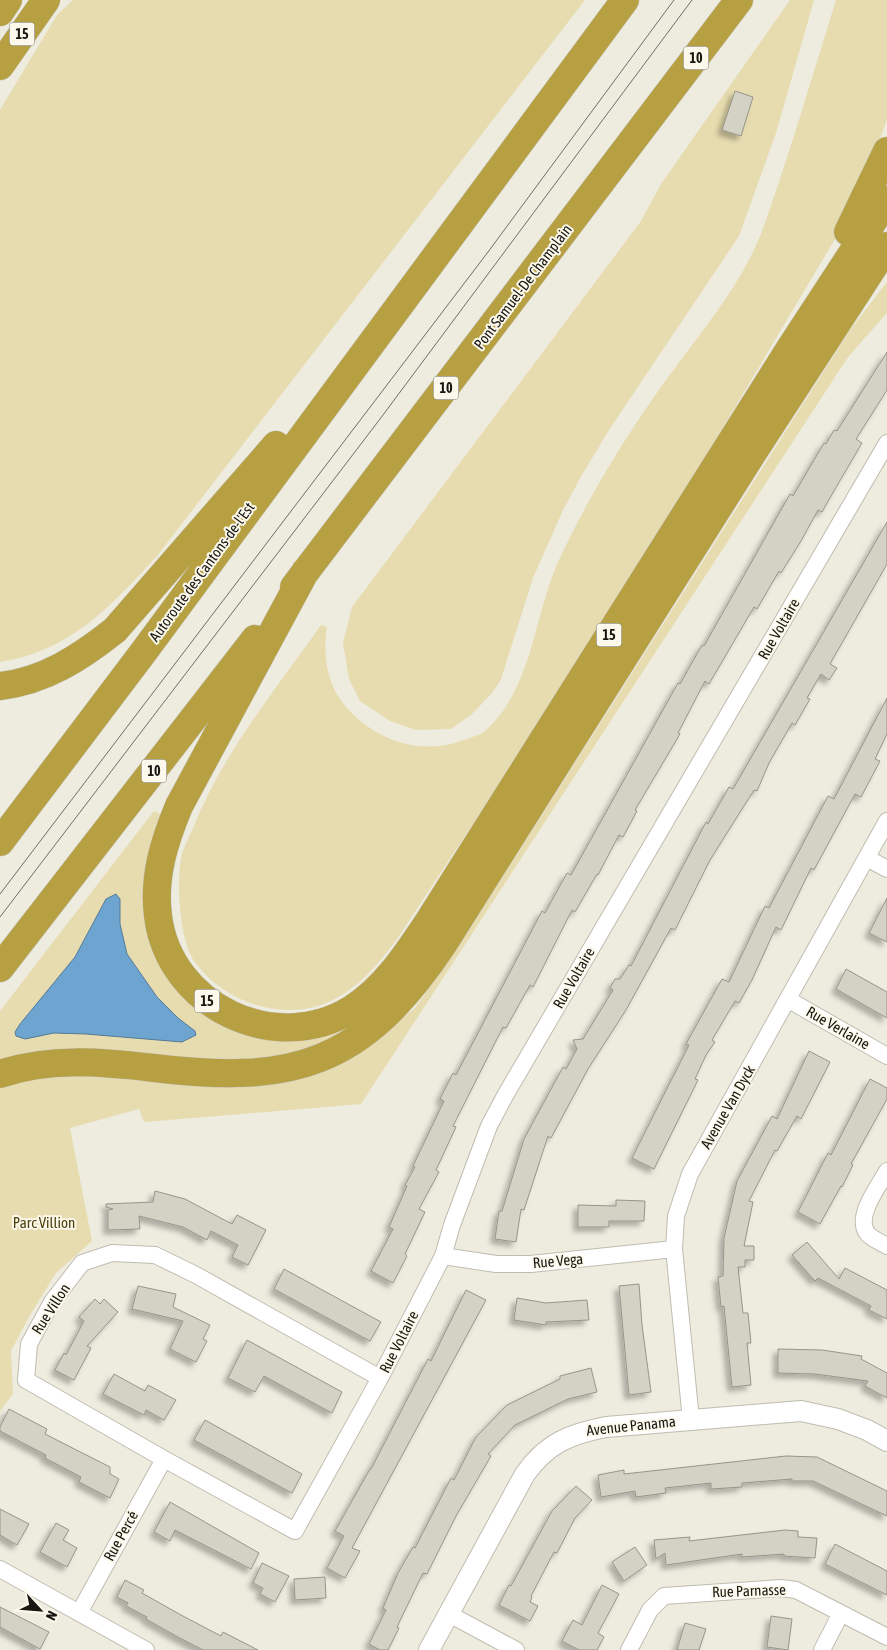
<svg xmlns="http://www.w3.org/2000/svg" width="887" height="1650" font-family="'Asap Condensed',sans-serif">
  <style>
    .green { fill: #e7dcaf }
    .water { fill: #6ea5d0; stroke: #547a97 }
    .building { fill: #d4d1c5; stroke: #979589; filter: url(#shadow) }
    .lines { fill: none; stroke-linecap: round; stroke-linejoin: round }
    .minor-casing { stroke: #bfbcb0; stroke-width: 18 }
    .tertiary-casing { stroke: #bfbcb0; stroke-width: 22 }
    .motorway-casing { stroke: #cccccb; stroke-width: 29 }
    .minor { stroke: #fff; stroke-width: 16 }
    .tertiary { stroke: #fff; stroke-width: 20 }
    .motorway { stroke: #b6a042; stroke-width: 28 }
    .tram { stroke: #706e66; stroke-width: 1 }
    .labels { text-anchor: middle; stroke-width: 4; stroke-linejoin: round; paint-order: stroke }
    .shield { fill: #fcf9ec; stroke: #5c5b53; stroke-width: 1 }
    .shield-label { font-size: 14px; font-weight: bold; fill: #181712 }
    .street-label { font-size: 15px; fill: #181712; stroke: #fcf9ec }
    .park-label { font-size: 15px; fill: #4c400b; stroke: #fcf9ec }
  </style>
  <defs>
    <filter id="shadow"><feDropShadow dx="-4.5" dy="4.5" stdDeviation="2.5" flood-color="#0004"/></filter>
  </defs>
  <rect width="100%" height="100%" fill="#eeebdf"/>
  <path class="green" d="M73,0h512l-428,556c-46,50 -86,95 -157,106v-552l57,-95z
    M790,0h24l-38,133 -37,103 -130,194 -26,43 -20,37 -30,68 -32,101 -8,13 -21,22 -21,15 -35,1 -26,-9 -30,-20 -11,-22 -6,-36 9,-36 289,-386 20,-37z
    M836,0h51v120l-18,46 -31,68 -138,232 -177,282 -128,194c-20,26 -42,52 -74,63 -46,15 -99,-5 -127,-44 -15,-22 -18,-82 -12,-107 3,-10 8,-19 12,-28 29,-73 82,-137 127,-201l6,2c-4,23 -1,52 13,72 27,38 77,58 121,42 7,-3 18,-5 24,-10 47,-41 49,-115 73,-169 27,-58 59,-112 96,-165 38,-55 89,-110 111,-174 26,-74 48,-149 71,-223z
    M887,282v31l-39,44 -487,747 -217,18 -5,-13 -69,19 22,113 -36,32 -26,42 -19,36 2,43 -13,17v-323l18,-7 52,-10 261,-4 83,-58 44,-62 392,-617z
    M154,811l10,5 -12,38 44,152 147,22 5,7 -59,24 -289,5v-53z"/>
  <path class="water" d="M116,894l4,5v25l7,30 30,43 21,21 17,13 1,4 -14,7 -96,-8 -32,-1 -29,6 -9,-3 -1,-4 5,-8 55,-67 31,-58z"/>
  <path class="building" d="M735,91l18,6 -12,39 -19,-6z
    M887,352v38l-31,49 6,4 -31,53 -9,16 -4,-2 -17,31 -20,32 -2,-2 -22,38 -3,-2 -45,77 -4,-3 -27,52 2,1 -45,76 2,1 -14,26 -4,-2 -21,40 -1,-1 -22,38 -3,-2 -39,77 -3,-2 -24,43 -3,-1 -50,99 3,1 -20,43 3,2 -20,37 6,3 -20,42 2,2 -14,27 -22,-12 22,-42 -4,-2 18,-41 -2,-1 10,-18 -2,-1 31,-65 -4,-2 13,-26 3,2 86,-164 3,2 22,-40 4,2 107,-192 2,1 22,-39 2,1 86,-152 3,2 31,-53 2,1 8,-14 3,1z
    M887,522v42l-57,100 7,4 -8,12 -8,-6 -14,24 3,1 -15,26 -3,-2 -23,40 -12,28 -3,-1 -44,70 -35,70 -4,-2 -45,82 -38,59 -37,69 -3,-2 -24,74 -3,-1 -5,33 -21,-3 4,-28h3l22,-72 39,-72 3,2 11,-20 -4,-9 10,-1 30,-49 -3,-2 5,-9h5l9,-14 2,1 75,-144 2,2 21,-37 4,2z
    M887,698v36l-12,25 5,2 -19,36 -6,-3 -41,76 -3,-2 -30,62 -5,-3 -24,53 -13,23 -4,-2 -23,39 3,2 -9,13 -11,24 3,1 -44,89 -22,-11 57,-113 -3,-1 36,-65 7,3 36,-76 4,2 59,-112 6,3z
    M887,898v44l-18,-9z
    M846,969l41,23v26l-51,-29z
    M809,1051l21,11 -29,57 -4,-3 -20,35 -2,-1 -26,51 4,1 -9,44h10v14h-9v7h-7l5,46h5l3,30h-4l4,42 -19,2 -8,-81 -3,1 -3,-30 5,-1 1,-38 13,-57 35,-65 5,3z
    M870,1079l17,9v11l-36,65 2,1 -11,22 -1,-1 -21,38 -22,-12 30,-59 3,2z
    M155,1191l30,8 47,25 5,-9 29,15 -18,35 -16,-8 6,-12 -27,-14 -4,9 -24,-13 -44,-11 1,13 -32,1v-20l5,-1 -7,-2v-3l47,-2z
    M616,1200l29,1 -1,20h-35v6h-31v-22l38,1z
    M807,1242l32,37 6,-11 42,22v29l-18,-9 2,-4 -53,-28 -3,3 -23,-26z
    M284,1269l97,53 -11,19 -96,-52z
    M639,1284l3,41 9,67 -22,3 -10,-109z
    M138,1286l38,8 -3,13 37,18 -7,14 4,2 -11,21 -26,-13 13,-28 -51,-12z
    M466,1290l20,10 -134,248 8,3 -15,27 -18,-10 17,-32 -9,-5 35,-62h1l57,-110 3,2z
    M517,1298l29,5 41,-3 2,20 -43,2v3l-32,-5z
    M95,1299l5,5 4,-5 14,13 -31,34 4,2 -17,32 -19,-10 9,-17 2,2 18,-34 -5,-4z
    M247,1340l95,52 -10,21 -68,-37 -9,16 -27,-14z
    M778,1349l44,1 40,6 -1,3 26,14v25l-22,-12 3,-5 -53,-7 -37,-1z
    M591,1368l6,24 -29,7 -53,26 -27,29 3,2 -35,60 -29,58 -4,-1 -26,54 2,1 -11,22h-8l-11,-6 17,-34 -3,-2 15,-35 15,-26 2,1 36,-70 3,2 22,-43 31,-32 53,-26v-3z
    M114,1374l31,17 3,-6 28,15 -12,20 -18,-10 -2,5 -41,-21z
    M9,1409l38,20 -2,5 65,33v7l9,5 -9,19 -31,-16 2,-5 -36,-19 1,-3 -46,-24v-4z
    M205,1420l97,54 -10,19 -98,-53z
    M786,1456l31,1 70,34v25l-74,-35h-21v-2l-50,4v4l-31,2v-6l-46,5 1,5 -30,4 -1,-6 -34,6 -3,-22 26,-5v4z
    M576,1486l16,14 -17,18 -18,35 -3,-1 -23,44 1,1 -2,5 8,4 -8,15 -31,-16 10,-20 2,1 41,-75z
    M170,1502l89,51 -8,16 -76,-39 -5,11 -16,-9z
    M0,1509l29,15 -12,21 -17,-10z
    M56,1523l13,7 -6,10 14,8 -10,19 -27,-15z
    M785,1530l13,1v6l19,1 -2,20 -31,-2v-2l-42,3v-3l-76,11 -1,-12 -9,6 -2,-19 36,-3 -1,4z
    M835,1544l52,27v24l-62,-31z
    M635,1547l12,18 -23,16 -12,-19z
    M262,1563l27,13 -14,26 -15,-8 3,-6 -10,-5z
    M325,1577l1,21 -31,2 -1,-21z
    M125,1580l19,10 -2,3 39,22 40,21 2,-4 35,18h-55l-27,-14 -30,-17 1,-2 -21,-11 2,-3 -11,-6z
    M602,1585l17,9 -21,39 6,4 -7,13h-18l-17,-9 11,-21 9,5z
    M0,1607l49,25 -9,17 -40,-22z
    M771,1616l21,3 -4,31 -21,-3z
    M685,1623l21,6 -7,21h-22z"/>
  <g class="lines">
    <g class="minor-casing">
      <path id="minor" d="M867,858l20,11
        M789,1000l98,56
        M887,1171c-8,15 -32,45 -20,62 4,6 14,9 20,13
        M443,1256l53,8h35l143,-15
        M380,1378l-184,-103 -41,-20 -43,-2 -30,10 -30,39 -23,42 -3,36 138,79 131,72 85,-153 63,-122 9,-31 37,-99 17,-32 381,-651
        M691,1420l-17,-171 2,-33 14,-42 197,-353
        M0,1569l146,81
        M79,1613l85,-154
        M449,1614l67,36
        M629,1650l21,-40 14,-14 117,-8 15,2 91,47
        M822,1650l19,-37"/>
    </g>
    <g class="tertiary-casing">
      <path id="tertiary" d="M429,1650l96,-176c22,-31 45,-40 81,-47l195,-16 37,8 29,11 20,11"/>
    </g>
    <g class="motorway-casing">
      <path id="motorway" d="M0,12l8,-12
        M0,66l46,-66
        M848,232l39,-81
        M305,572l-126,234c-15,36 -26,71 -21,110 11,90 117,141 194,93 33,-21 55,-55 77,-88l360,-571 98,-150
        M294,587l445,-587
        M0,686c45,-5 81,-29 115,-56l161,-185
        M0,842l145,-192 480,-650
        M0,968l255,-329
        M0,1074c50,-17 102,-12 154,-6 139,17 208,-3 288,-122l310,-492 135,-208"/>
    </g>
    <use href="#minor" class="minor"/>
    <use href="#tertiary" class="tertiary"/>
    <use href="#motorway" class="motorway"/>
    <path class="tram" d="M0,894l488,-642 186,-252
      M0,917l380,-498 312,-419"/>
  </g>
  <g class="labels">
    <g class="shield">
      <rect x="9.5" y="22.5" width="25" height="23" rx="4"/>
      <rect x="683.5" y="46.5" width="25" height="23" rx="4"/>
      <rect x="433.5" y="376.5" width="25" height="23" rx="4"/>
      <rect x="596.5" y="623.5" width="25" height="23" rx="4"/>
      <rect x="141.5" y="759.5" width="25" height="23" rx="4"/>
      <rect x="194.5" y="989.5" width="25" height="23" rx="4"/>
    </g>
    <g class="shield-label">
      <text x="22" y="39">15</text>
      <text x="696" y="63">10</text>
      <text x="446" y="393">10</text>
      <text x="609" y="640">15</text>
      <text x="154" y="776">10</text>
      <text x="207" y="1006">15</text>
    </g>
    <g class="street-label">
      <text transform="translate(523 287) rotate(-53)" y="5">Pont Samuel-De Champlain</text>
      <text transform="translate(202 572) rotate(-54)" y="5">Autoroute des Cantons-de-l'Est</text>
      <text transform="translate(779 629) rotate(-60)" y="5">Rue Voltaire</text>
      <text transform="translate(574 978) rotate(-60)" y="5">Rue Voltaire</text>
      <text transform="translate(838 1028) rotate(30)" y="5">Rue Verlaine</text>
      <text transform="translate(728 1107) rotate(-60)" y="5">Avenue Van Dyck</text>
      <text transform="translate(558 1261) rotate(-5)" y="5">Rue Vega</text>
      <text transform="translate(51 1309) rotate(-57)" y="5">Rue Villon</text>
      <text transform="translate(399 1342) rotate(-63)" y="5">Rue Voltaire</text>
      <text transform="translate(631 1426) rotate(-6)" y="5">Avenue Panama</text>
      <text transform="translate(121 1536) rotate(-61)" y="5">Rue Percé</text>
      <text transform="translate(749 1591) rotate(-2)" y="5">Rue Parnasse</text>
    </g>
    <g class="park-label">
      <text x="44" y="1228">Parc Villion</text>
    </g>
  </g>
  <g transform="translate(40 1610) rotate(116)" stroke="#fcf9ec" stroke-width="4" paint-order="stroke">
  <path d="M0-4L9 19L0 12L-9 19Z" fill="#181712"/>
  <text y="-8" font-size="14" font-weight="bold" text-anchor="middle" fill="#181712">N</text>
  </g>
</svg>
